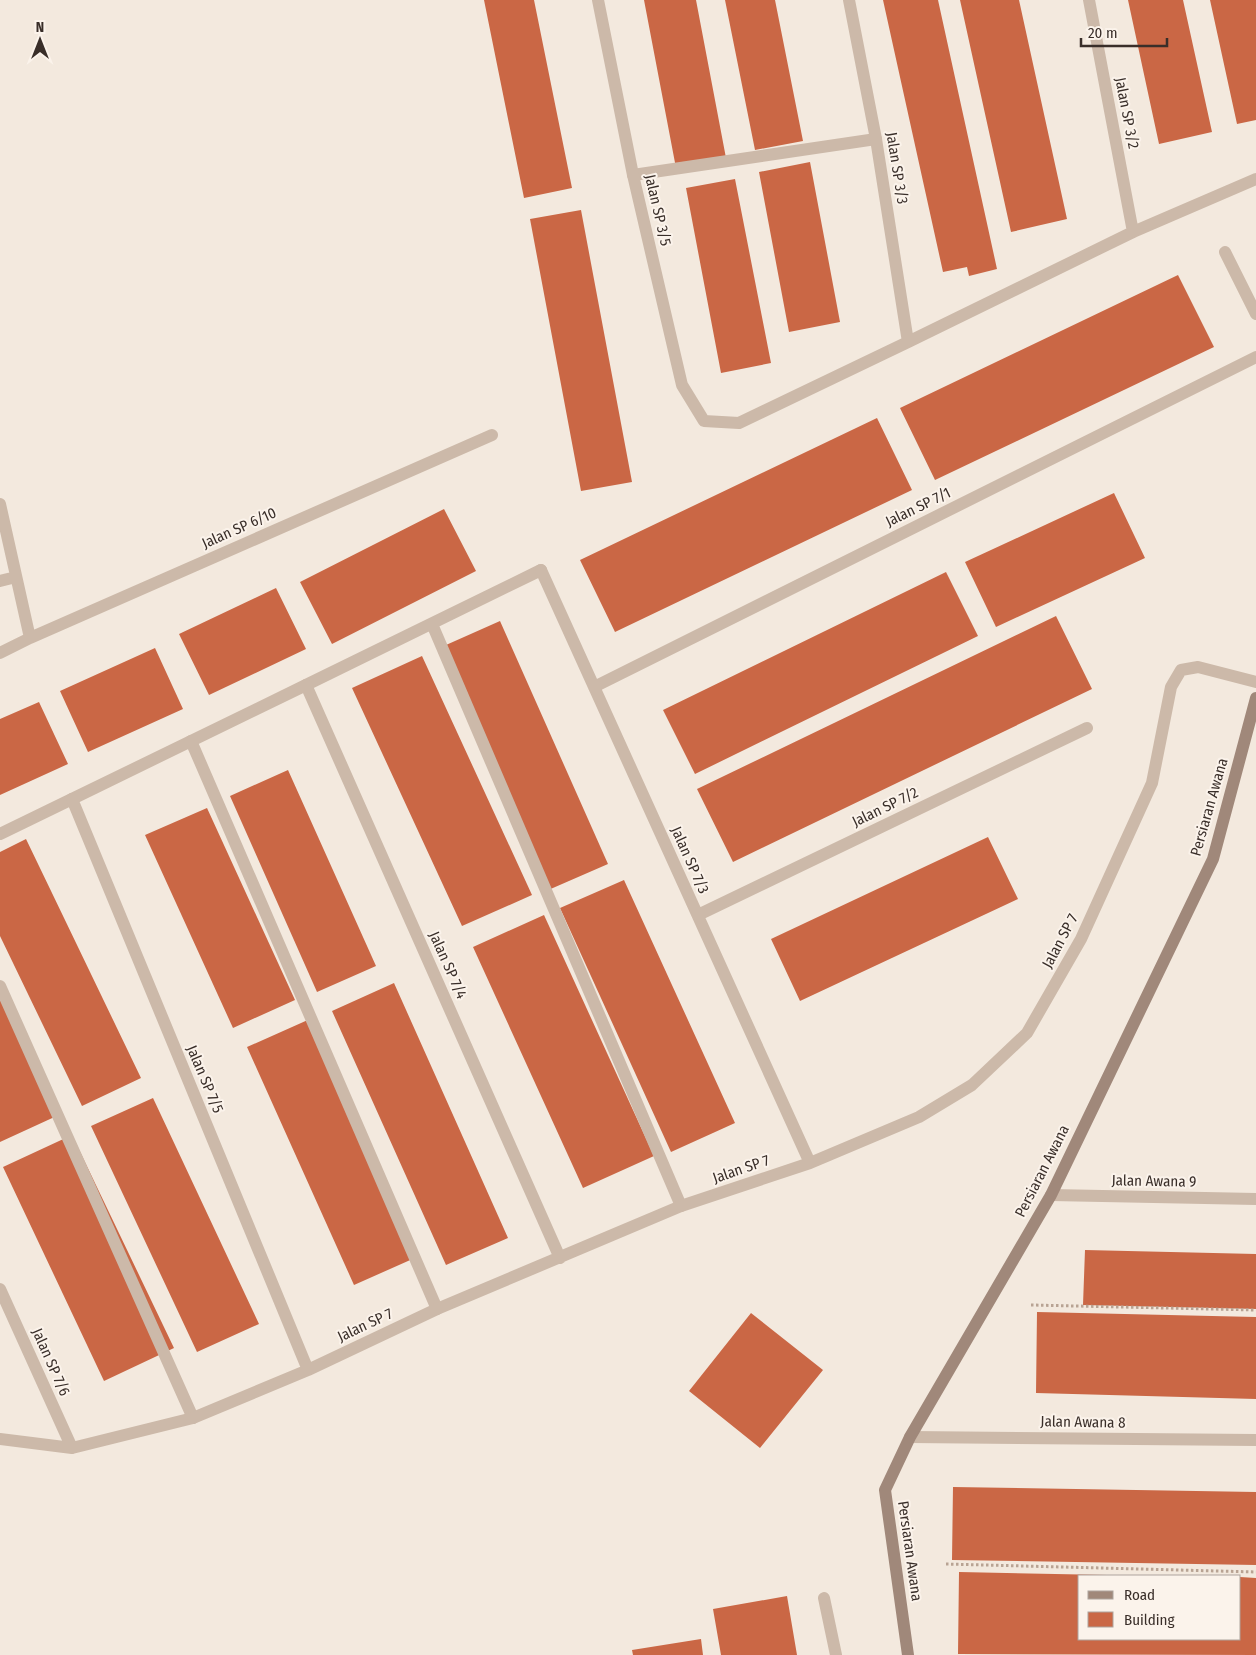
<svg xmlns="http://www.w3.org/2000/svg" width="1256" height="1655" font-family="'Fira Sans Condensed',sans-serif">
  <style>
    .building { fill: #ca6745 }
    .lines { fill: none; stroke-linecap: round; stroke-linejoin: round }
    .path { stroke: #b8a393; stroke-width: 3; stroke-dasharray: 2.5 2.5; stroke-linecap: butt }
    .lane { stroke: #ccb9a9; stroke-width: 12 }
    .street { stroke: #ccb9a9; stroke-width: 12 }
    .secondary { stroke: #a0887a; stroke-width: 12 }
    .labels { text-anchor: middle; stroke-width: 4; stroke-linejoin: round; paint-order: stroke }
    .street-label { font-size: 15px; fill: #392e29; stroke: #fbf3eb }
  </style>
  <rect width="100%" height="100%" fill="#f3e9de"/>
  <path class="building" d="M484,0h50l38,188 -48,10z
    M644,0h52l30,158 -50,10z
    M725,0h50l28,141 -48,9z
    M883,0h55l59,269 -28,7 -2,-9 -24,5z
    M960,0h59l48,219 -56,13z
    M1128,0h55l29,132 -53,12z
    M1210,0h46v120l-19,4z
    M810,162l30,160 -51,10 -30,-160z
    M735,179l36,184 -50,10 -35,-185z
    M581,210l51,272 -51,9 -51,-272z
    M1178,275l36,72 -279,133 -35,-72z
    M877,418l35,72 -297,142 -35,-72z
    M1114,493l31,65 -149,69 -31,-65z
    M444,509l32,62 -144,73 -32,-62z
    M946,572l32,64 -283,138 -32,-64z
    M276,588l30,61 -97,46 -30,-61z
    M1056,616l36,73 -359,173 -36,-73z
    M500,621l108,243 -62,27 -109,-242z
    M155,648l28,61 -95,43 -28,-61z
    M422,656l110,239 -70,31 -110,-238z
    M39,702l29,62 -68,31v-76z
    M288,770l88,196 -59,26 -87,-196z
    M207,808l88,192 -62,28 -88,-193z
    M988,837l30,62 -218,102 -29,-62z
    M26,839l115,239 -59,28 -82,-170v-84z
    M624,880l111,243 -64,29 -111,-244z
    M544,915l110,241 -71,32 -110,-241z
    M394,983l114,255 -62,27 -114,-254z
    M0,987l61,127 -61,28z
    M310,1019l107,238 -63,28 -107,-238z
    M153,1098l106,226 -62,28 -106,-226z
    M72,1135l102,213 -70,33 -101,-214z
    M1085,1250l171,4v55l-173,-4z
    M1037,1312l219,5v82l-220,-6z
    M751,1313l72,57 -63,78 -71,-57z
    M953,1487l303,5v73l-304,-5z
    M959,1572l148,3v1h-27v63h160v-62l16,1v77l-298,-1z
    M787,1596l10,59h-76l-8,-46z
    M701,1639l2,16h-70l-1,-5z"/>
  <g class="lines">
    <path class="path" d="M1031,1305l225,5
      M946,1564l310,8"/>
    <path class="lane" d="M633,175l243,-36
      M432,624l249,582
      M306,685l235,-115
      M191,741l246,568
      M0,834l72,-35
      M0,986l193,432"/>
    <path class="street" d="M598,0l35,175 49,210 22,36 35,2 169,-81 225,-110 123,-53
      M849,0l27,139 32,203
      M1089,0l44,232
      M1225,252l31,62
      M0,504l30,134
      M541,570l269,593
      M0,581l16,-4
      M0,653l30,-15 462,-203
      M594,687l662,-330
      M698,915l389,-187
      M1051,1195l205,4
      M0,1289l72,159
      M308,1370l-236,-571 234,-114 254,573
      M910,1437l346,3
      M0,1439l72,9 121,-30 115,-48 129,-61 244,-103 129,-43 109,-46 53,-32 55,-52 54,-94 71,-156 19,-96 10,-17 17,-3 58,15
      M824,1598l12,57"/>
    <path class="secondary" d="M908,1655l-23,-165 25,-53 141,-242 162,-336 43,-161"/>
  </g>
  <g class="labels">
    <g class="street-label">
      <text transform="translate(1127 113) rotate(79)" y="5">Jalan SP 3/2</text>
      <text transform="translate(897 168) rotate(81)" y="5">Jalan SP 3/3</text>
      <text transform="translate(658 210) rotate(77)" y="5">Jalan SP 3/5</text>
      <text transform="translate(918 507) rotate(-26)" y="5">Jalan SP 7/1</text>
      <text transform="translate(239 528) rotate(-24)" y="5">Jalan SP 6/10</text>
      <text transform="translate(885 807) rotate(-26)" y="5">Jalan SP 7/2</text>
      <text transform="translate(1209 807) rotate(-74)" y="5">Persiaran Awana</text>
      <text transform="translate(690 860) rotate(66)" y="5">Jalan SP 7/3</text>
      <text transform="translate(1060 941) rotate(-62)" y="5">Jalan SP 7</text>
      <text transform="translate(448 965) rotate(66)" y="5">Jalan SP 7/4</text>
      <text transform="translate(205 1079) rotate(67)" y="5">Jalan SP 7/5</text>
      <text transform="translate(741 1169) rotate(-19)" y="5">Jalan SP 7</text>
      <text transform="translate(1042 1171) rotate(-63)" y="5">Persiaran Awana</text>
      <text transform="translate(1154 1181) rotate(1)" y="5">Jalan Awana 9</text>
      <text transform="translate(365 1325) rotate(-25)" y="5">Jalan SP 7</text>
      <text transform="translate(51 1362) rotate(66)" y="5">Jalan SP 7/6</text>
      <text transform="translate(1083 1422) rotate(1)" y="5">Jalan Awana 8</text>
      <text transform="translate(910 1551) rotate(82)" y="5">Persiaran Awana</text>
    </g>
  </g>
  <rect x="1078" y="1575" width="162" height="65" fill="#fbf3eb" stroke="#ada49d"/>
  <rect x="1088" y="1591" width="25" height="8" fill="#a0887a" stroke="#ada49d"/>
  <text x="1124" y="1600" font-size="15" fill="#392e29">Road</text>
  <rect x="1088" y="1612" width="25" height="15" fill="#ca6745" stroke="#ada49d"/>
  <text x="1124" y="1625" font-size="15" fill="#392e29">Building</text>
  <g transform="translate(40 40)" stroke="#fbf3eb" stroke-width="4" paint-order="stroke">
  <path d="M0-4L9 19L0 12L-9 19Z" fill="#392e29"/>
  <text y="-8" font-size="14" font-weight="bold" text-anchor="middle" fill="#392e29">N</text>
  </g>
  <path d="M1081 38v8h86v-8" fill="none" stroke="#392e29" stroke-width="2.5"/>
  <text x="1088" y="38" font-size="15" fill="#392e29" stroke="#fbf3eb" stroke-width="4" paint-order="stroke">20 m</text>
</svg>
